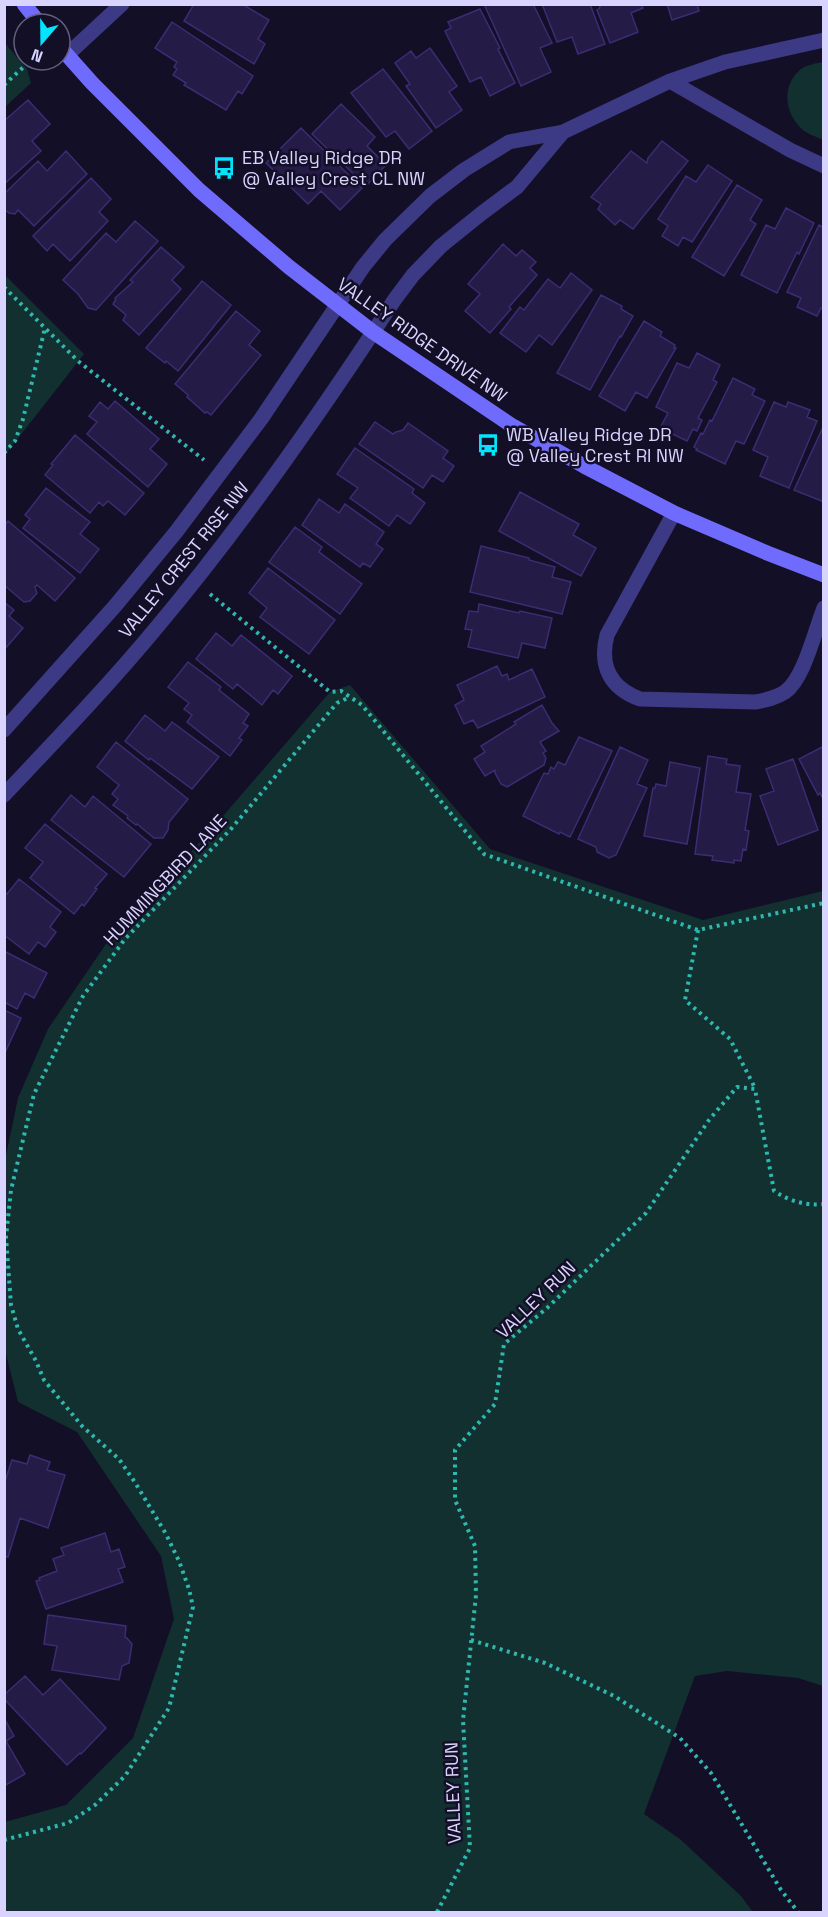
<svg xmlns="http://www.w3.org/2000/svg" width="828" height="1917" font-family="'Space Grotesk',sans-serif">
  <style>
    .green { fill: #12302f }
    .building { fill: #241b47; stroke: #3b2d73; stroke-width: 1.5 }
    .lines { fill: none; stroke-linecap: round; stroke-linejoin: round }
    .path { stroke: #2fb8b0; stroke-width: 4; stroke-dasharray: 3 4.5; stroke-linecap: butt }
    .street { stroke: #3d3a85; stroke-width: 15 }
    .secondary { stroke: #6f6bff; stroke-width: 15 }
    .labels { text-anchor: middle; stroke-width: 5; stroke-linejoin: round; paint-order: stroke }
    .poi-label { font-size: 18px; fill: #d9d4ff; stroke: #130f26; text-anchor: start }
    .street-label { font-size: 18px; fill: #d9d4ff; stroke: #130f26 }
  </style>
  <rect width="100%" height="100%" fill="#130f26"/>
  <path class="green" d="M4,42l23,27 4,14 -26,24z
    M823,62h1l-1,78c-6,-3 -15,-6 -20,-10 -19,-16 -22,-45 -2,-61 6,-4 16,-6 22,-7z
    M5,275l79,79 -79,101z
    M350,685l140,164 213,71 120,-29v795l-25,-8 -71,-7 -32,5 -51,138 36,25 61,57 12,16h-748v-90l61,-17 67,-67 41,-119 -13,-63 -84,-124 -59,-30 -13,-52v-190l13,-62 30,-69 58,-85 105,-114 119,-138z"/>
  <path class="building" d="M194,4h48l27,16 -11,19 7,5 -11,20 -70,-43z
    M484,4h49l19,39 -12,5 11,24 -30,14z
    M542,4h48l15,40 -27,10 -6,-17 -15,5z
    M599,4h42l2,4 -12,5 7,19 -28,11 -13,-33 3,-2z
    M667,4h30l2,7 -27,9z
    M480,9l20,39 -2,1 17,34 -25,13 -9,-19 -11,5 -25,-51 6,-3 -3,-6z
    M172,22l81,54 -11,18 -4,-3 -12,19 -42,-25 2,-2 -13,-8 4,-6 -3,-2 3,-5 -22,-14z
    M430,48l27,38 -8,6 13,18 -26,18 -30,-42 4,-2 -15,-21 16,-12 5,7z
    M383,69l49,62 -23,18 -14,-18 -9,6 -35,-44z
    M28,100l22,24 -18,17 9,10 -37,33v-63z
    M341,104l34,33 -8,9 19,19 -20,21 -54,-52z
    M301,128l61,60 -22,22 -19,-19 -13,13 -42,-41z
    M662,141l26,20 -55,68 -13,-9 -5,5 -17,-16 3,-5 -10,-7 40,-46 16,12 1,-5z
    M66,151l21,23 -53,52 -16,-16 -3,4 -6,-1 -5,-4v-15l34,-33 9,10z
    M708,165l24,16 -40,61 -9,-5 -5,9 -16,-10 6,-10 -10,-7 28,-43 10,6z
    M91,178l20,21 -12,13 9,9 -38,40 -17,-17 -6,7 -14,-15z
    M737,185l25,15 -12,20 6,4 -32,52 -32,-19z
    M786,208l28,15 -15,31 -2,-2 -20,41 -36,-18 25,-50 9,4z
    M135,221l23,20 -62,69 -8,-2 -10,-14 -15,-14 43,-47 10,9z
    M819,225l5,3v80h-3l-4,8 -20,-9 4,-9 -14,-6z
    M503,244l13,12 6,-6 14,12 -6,6 7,7 -28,32 2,2 -21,24 -25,-22 15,-17 -12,-10z
    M161,247l23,20 -12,13 9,9 -42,46 -16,-15 3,-5 -13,-11 3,-5 -1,-1 18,-16 -3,-2z
    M571,273l21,17 -40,55 -13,-10 -13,17 -26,-19 20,-26 4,3 24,-31 12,9z
    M202,281l29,24 -53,66 -12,-10 -1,2 -19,-15z
    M601,295l21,11 -1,3 12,7 -12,21 -1,-1 -30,54 -33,-17z
    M236,311l24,20 -11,14 12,10 -50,60 -4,-3 -2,1 -18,-16 1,-2 -13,-11z
    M644,321l18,11 -2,4 15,9 -1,3h2l-29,50 -11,-6 -11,19 -26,-15z
    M697,353l23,12 -7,15 4,2 -19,36 4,2 -5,11 -4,-2 -6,12 -27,-13 8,-15 -12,-6 21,-44 12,5z
    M733,378l22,11 -3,6 13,6 -21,43 -8,-3 -11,23 -29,-14 1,-1 -3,-2 7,-14 2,1 7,-14 2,1z
    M115,401l44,38 -9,10 17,15 -19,23 -61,-53 10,-12 -8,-6 11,-14 8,7z
    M774,402l12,5 2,-5 22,8 -3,7 10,4 -28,67 -29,-12 8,-19 -15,-7z
    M375,422l18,12 3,-2 7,-2 5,-7 40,28 -5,7 11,8 -11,16 -11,-7 -9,13 -64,-44z
    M824,425v77l-30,-12z
    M75,435l69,58 -19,22 -17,-14 -5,5 -4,-4 -9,11 -45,-38 8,-10 -2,-1z
    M355,448l59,41 -2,4 13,10 -15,21 -13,-9 -8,11 -39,-28 8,-10 -21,-14z
    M46,488l44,34 -10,12 19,15 -19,24 -57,-45 7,-9 -5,-4z
    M520,492l59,32 -6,11 23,13 -15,28 -82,-45z
    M319,499l20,14 6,-9 39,28 -8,12 7,5 -13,18 -7,-4 -3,4 -58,-42z
    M8,521l67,57 -20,23 -18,-16 -2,2 2,6 -7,8 -6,1 -20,-17v-59z
    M295,527l27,20 -3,5 43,32 -22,30 -71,-52z
    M481,546l48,12v2l26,7 -3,10 19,5 -9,32 -92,-22z
    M268,568l67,52 -26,34 -49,-37 7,-9 -18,-15z
    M4,602l10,8 -5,6 14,12 -19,22z
    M479,604l40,9 1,-2 32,7 -7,30 -23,-5 -4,15 -50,-11 4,-17 -7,-1 4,-18 9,1z
    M216,633l16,13 9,-11 51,41 -14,18 -5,-4 -11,15 -25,-21 -4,5 -37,-30z
    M188,662l33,25 -2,3 30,24 -6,9 5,3 -9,12 3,2 -12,16 -43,-34 5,-7 -8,-6 5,-6 -21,-16z
    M497,666l5,10 5,-2 2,6 23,-11 13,28 -67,31 -5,-8 -9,4 -9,-19 9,-5 -7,-15z
    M542,705l10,18 7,8 -19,11 6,9 -3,2 3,5 -2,7 -37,22 -6,-3 -6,-11v-3l-10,6 -11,-17 11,-7 -4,-6 35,-22 -2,-2z
    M145,715l20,16 7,-9 47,35 -27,32 -42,-31 -1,2 -24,-19z
    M579,737l33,14 -42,86 -10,-5 -1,2 -36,-18 21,-43 4,1 3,-7 3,2 4,-7 7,3z
    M116,742l72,57 -19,23 -1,8 -5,8h-9l-17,-14 -1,1 -9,-7 1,-2 -15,-11 5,-6 -6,-5 7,-9 -22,-18z
    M824,746v55l-4,-8 -2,2 -19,-36z
    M620,747l28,13 -11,24 10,4 -31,67 -7,3 -12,-6 -1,-5 -18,-8z
    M708,756l19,3 -1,5 14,2 -4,26 15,2 -6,36 4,1 -3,19 -3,-1 -2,12 -7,-1v3l-22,-3 1,-4 -18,-2z
    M793,759l25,71 -40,15 -18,-49 14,-5 -8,-22z
    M670,762l30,6 -13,76 -43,-8 9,-48h2l1,-4 10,2z
    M71,795l14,12 8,-11 58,48 -27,33 -73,-57z
    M45,824l62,50 -12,14 2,1 -13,17 -2,-2 -8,10 -44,-36 13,-16 -18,-14z
    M19,879l42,33 -11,15 6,5 -11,15 -7,-5 -9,12 -25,-19v-43l3,2z
    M4,951l43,22 -13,25 -9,-5 -8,16 -13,-7z
    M4,1010l17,8 -17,37z
    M30,1455l20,7 -3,8 18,5 -17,53 -28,-10 -12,39 -4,-1v-72l8,-24 15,4z
    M105,1533l6,19 8,-3 6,18 -7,2 5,13 -77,27 -10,-28 4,-1 -1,-2 18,-7 -4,-12 11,-4 -3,-7z
    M48,1615l78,11 -1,11 2,1 5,6 -3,19 -7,3 -3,14 -67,-10 5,-24 -13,-2z
    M25,1676l18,19 17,-16 46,49 -25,26 -1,-1 -13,12 -63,-66v-4z
    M4,1718l10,18 -8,5 19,33 -21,12z"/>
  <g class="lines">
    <path class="path" d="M4,85l27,-25
      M4,287l74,74 126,99
      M4,453l11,-12 8,-22 22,-91
      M210,594l120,98 11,-1 21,14 122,149 214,76 126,-27
      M698,930l-13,70 45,39 25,49
      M471,1640l74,23 69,33 66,42 31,35 70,117 17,22
      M4,1840l64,-17 27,-18 30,-29 44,-68 24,-101 -4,-18 -10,-28 -13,-27 -30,-50 -17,-25 -37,-33 -38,-46 -8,-19 -18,-32 -7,-24 -5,-68 5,-47 23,-96 49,-98 42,-57 106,-110 106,-126 13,-6
      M437,1912l33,-64 -7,-128 13,-125 -1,-49 -20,-46v-50l40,-46 9,-60 43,-36 99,-95 63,-93 28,-33 18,2 19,102c16,10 31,15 50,13"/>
    <path class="street" d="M67,55l55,-51
      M670,81l120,69 34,16
      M674,513l-67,122c-8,31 3,53 33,64l115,3c11,-2 21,-4 30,-10 19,-13 30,-62 39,-84
      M4,730l111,-124 61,-74 85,-113 102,-152 22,-27 45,-44 34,-26 45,-28 54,-10 107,-51 55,-19 99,-22
      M4,795c52,-55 105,-110 153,-168 87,-104 164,-215 238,-328l18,-24 28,-29 41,-33 35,-26 46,-55"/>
    <path class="secondary" d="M24,4l16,20
      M60,47l32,36 107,107 90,77 84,65 138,93 73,41 90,47 93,40 57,22"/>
  </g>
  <defs>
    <g id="bus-bare" transform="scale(1.8)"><path d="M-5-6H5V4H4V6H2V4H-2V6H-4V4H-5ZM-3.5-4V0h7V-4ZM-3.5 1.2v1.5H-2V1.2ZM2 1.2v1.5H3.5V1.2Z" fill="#00e5ff" stroke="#130f26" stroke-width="2.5" paint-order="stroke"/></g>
  </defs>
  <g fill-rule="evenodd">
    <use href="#bus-bare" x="224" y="168"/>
    <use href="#bus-bare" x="488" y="445"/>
  </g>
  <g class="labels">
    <g class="poi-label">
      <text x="242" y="164">EB Valley Ridge DR<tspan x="242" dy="21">@ Valley Crest CL NW</tspan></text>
      <text x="506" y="441">WB Valley Ridge DR<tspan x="506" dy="21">@ Valley Crest RI NW</tspan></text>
    </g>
    <g class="street-label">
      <text transform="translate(422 340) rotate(35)" y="6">VALLEY RIDGE DRIVE NW</text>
      <text transform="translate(184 560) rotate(-51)" y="6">VALLEY CREST RISE NW</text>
      <text transform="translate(165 880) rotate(-47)" y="6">HUMMINGBIRD LANE</text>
      <text transform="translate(536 1300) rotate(-44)" y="6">VALLEY RUN</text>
      <text transform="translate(453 1793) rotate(-92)" y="6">VALLEY RUN</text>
    </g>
  </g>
  <rect width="828" height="1917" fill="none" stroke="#d9d4ff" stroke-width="12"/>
  <g transform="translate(42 42) rotate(200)"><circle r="28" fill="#130f26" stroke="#625e7d" stroke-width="1.5"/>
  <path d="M0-4.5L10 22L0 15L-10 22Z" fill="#00e5ff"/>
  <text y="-9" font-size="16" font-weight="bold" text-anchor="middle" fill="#d9d4ff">N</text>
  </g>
</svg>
